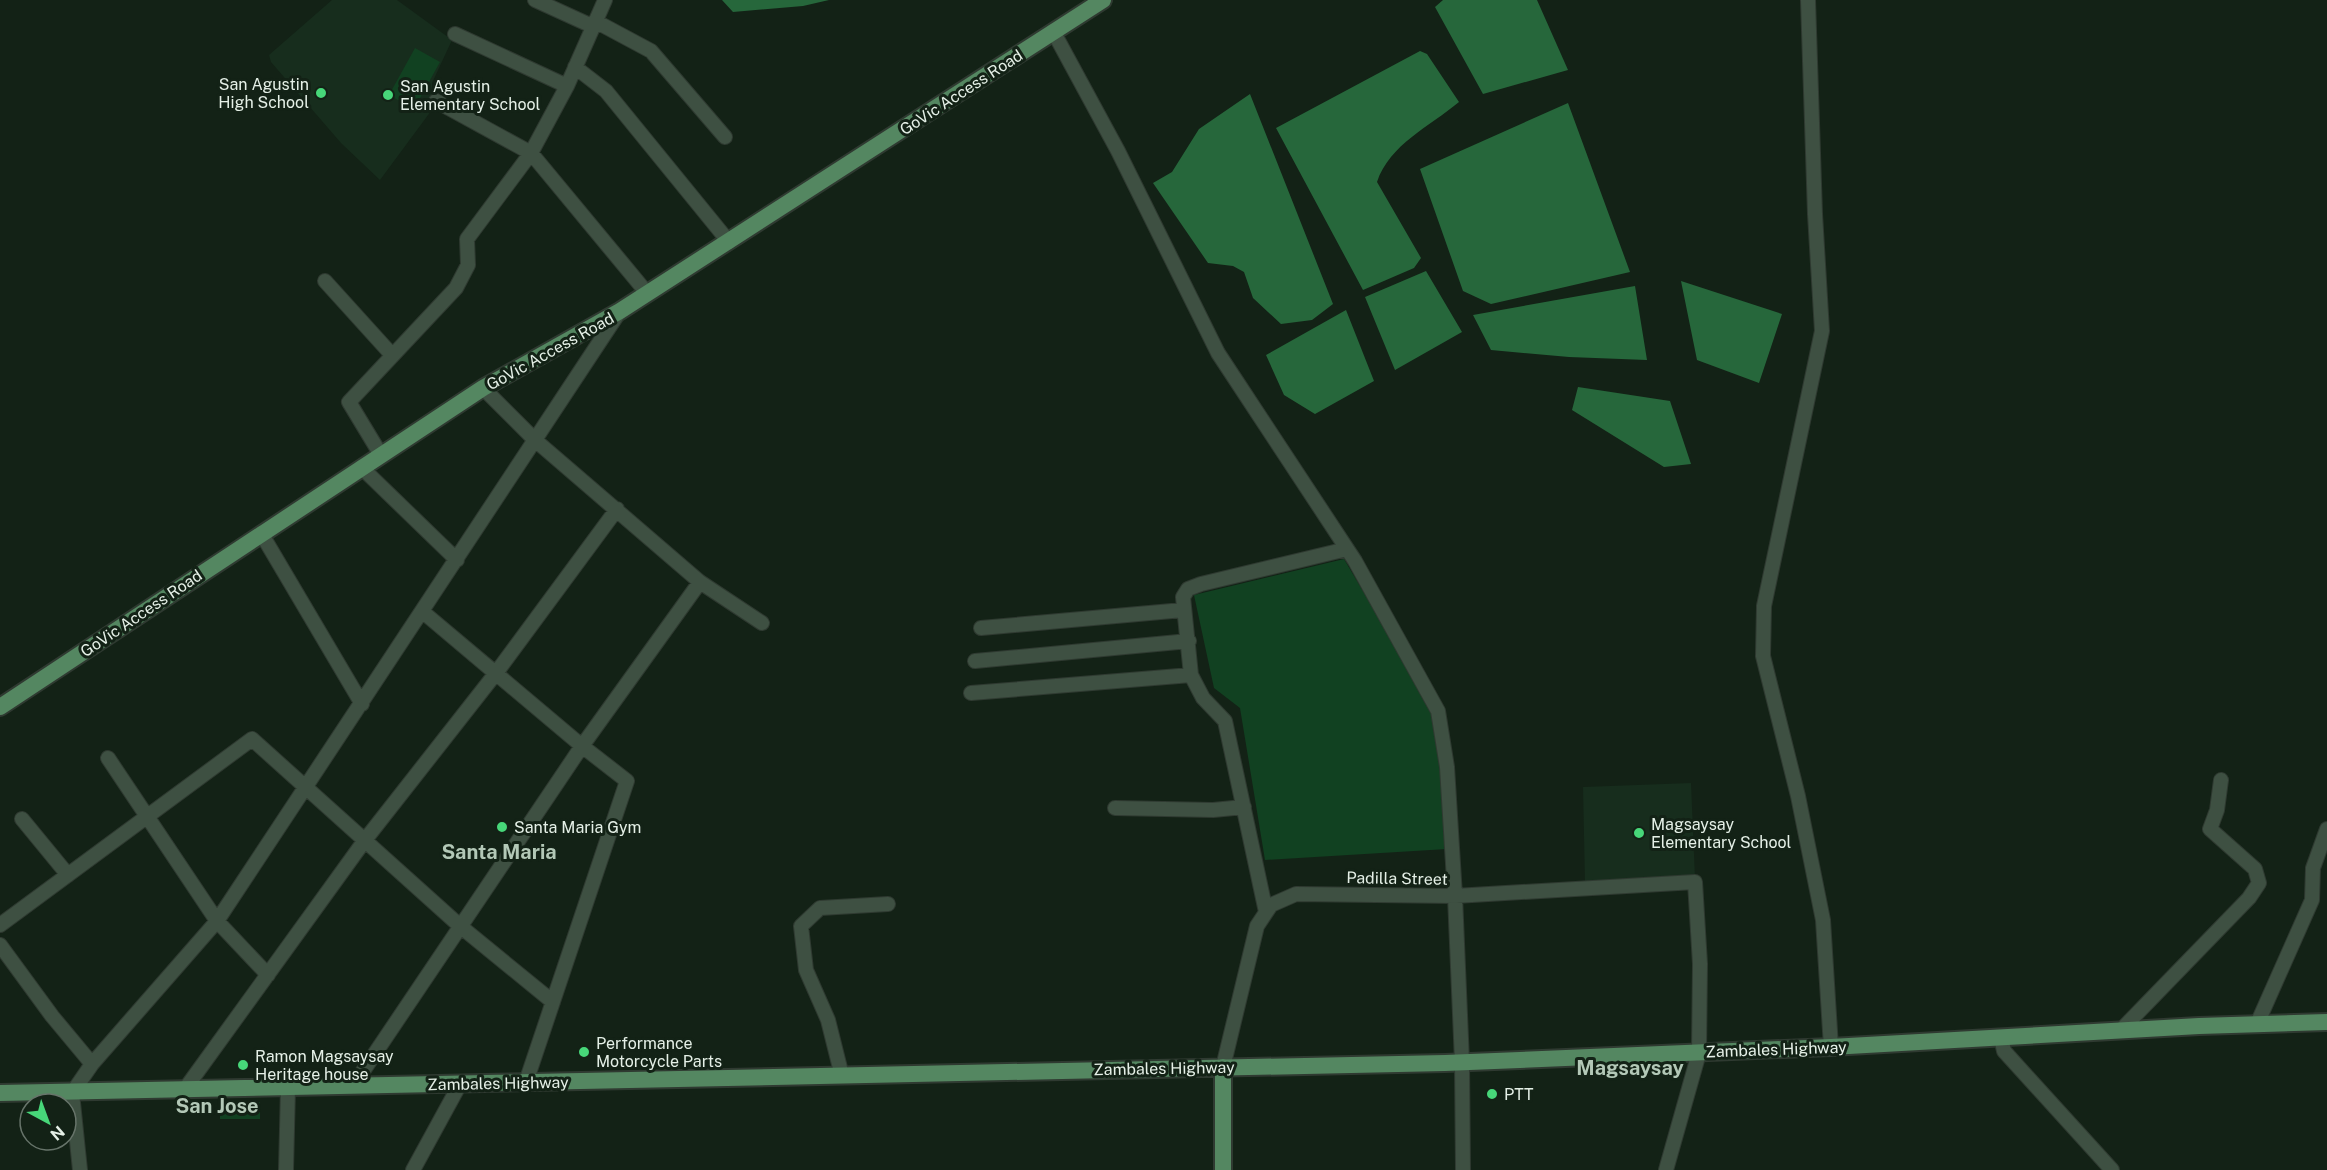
<svg xmlns="http://www.w3.org/2000/svg" width="2327" height="1170" font-family="'Public Sans',sans-serif">
  <style>
    .built { fill: #172d1d }
    .green { fill: #114121 }
    .water { fill: #26673b }
    .lines { fill: none; stroke-linecap: round; stroke-linejoin: round }
    .minor-casing { stroke: #2f3a31; stroke-width: 16 }
    .major-casing { stroke: #2f3a31; stroke-width: 20 }
    .minor { stroke: #3e5042; stroke-width: 14 }
    .major { stroke: #548761; stroke-width: 16 }
    .poi-dot { fill: #47d779; stroke: #132216; stroke-width: 2 }
    .labels { text-anchor: middle; stroke-width: 6; stroke-linejoin: round; paint-order: stroke }
    .poi-label { font-size: 16px; fill: #e5f0e7; stroke: #132216; text-anchor: start }
    .street-label { font-size: 16px; fill: #e5f0e7; stroke: #132216 }
    .quarter-label { font-size: 20px; font-weight: bold; fill: #b3c8b7; stroke: #132216 }
  </style>
  <rect width="100%" height="100%" fill="#132216"/>
  <path class="built" d="M332,0h65l55,40 -20,43 2,24 -54,73 -39,-37 -70,-81 -2,-7z
    M1691,783l4,95 -110,6 -2,-97z"/>
  <path class="green" d="M415,48l25,14 -26,47 -25,-14z
    M1344,559l94,159 9,131 -182,11 -25,-152 -26,-20 -20,-93z
    M220,1102h40v17h-40z"/>
  <path class="water" d="M722,0h107l-26,6 -70,6z
    M1443,0h94l31,70 -85,24 -48,-87z
    M1420,51l7,3 32,48c-30,25 -69,42 -82,80l44,76 -7,10 -51,22 -87,-162z
    M1250,94l83,210 -21,16 -31,4 -28,-26 -9,-26 -11,-6 -25,-3 -55,-80 19,-11 27,-43z
    M1568,103l62,169 -139,32 -28,-13 -43,-122z
    M1426,271l36,61 -67,38 -30,-73z
    M1681,281l101,33 -23,69 -62,-23z
    M1635,286l12,74 -78,-3 -78,-7 -18,-35z
    M1346,310l28,71 -59,33 -31,-19 -18,-40z
    M1578,387l92,14 21,63 -27,3 -92,-57z"/>
  <g class="lines">
    <g class="minor-casing">
      <path id="minor" d="M535,0l57,26
        M1808,0l7,214 7,117 -58,275 -1,50 35,140 25,124 8,127
        M595,21l56,30 74,86
        M1053,31l65,120 100,202 137,208 83,150 9,56 8,129 7,166 1,108
        M455,34l112,52
        M575,67l31,24 123,151
        M436,101l95,52 116,140
        M325,281l67,74
        M483,388l52,52 165,142 62,41
        M381,455l-32,-53 107,-114 12,-23 -1,-26 64,-86 36,-67 38,-86
        M361,467l96,93
        M261,533l101,171
        M423,612l159,134 45,35 -101,301
        M981,628l202,-18
        M975,661l214,-20
        M971,693l220,-18
        M108,758l109,163 51,54
        M1115,808l98,2 31,-3
        M22,819l46,56
        M1266,912l-41,-191 -22,-23 -12,-23 -8,-78 5,-8 13,-5 146,-35
        M0,925l252,-186 208,187 93,76
        M0,945l52,71 40,48
        M2257,1024l55,-124 1,-32 14,-39
        M2120,1031l129,-133 10,-15 -4,-14 -45,-40 7,-19 4,-30
        M2001,1038l3,13 108,119
        M1223,1067l34,-141 14,-21 25,-11 159,2 240,-14 5,82 -1,89 -33,117
        M842,1076l-14,-56 -22,-50 -5,-44 19,-18 68,-4
        M353,1086l229,-340 118,-164
        M185,1089l180,-249 131,-167 121,-164
        M80,1170l-8,-77 20,-29 125,-143 403,-610
        M286,1170l2,-82
        M413,1170l47,-86"/>
    </g>
    <g class="major-casing">
      <path id="major" d="M0,707l483,-319 137,-77 483,-311
        M1223,1067v103
        M0,1093l1445,-30 386,-16 368,-21 128,-4"/>
    </g>
    <use href="#minor" class="minor"/>
    <use href="#major" class="major"/>
  </g>
  <g class="poi-dot">
    <circle cx="321" cy="93" r="6"/>
    <circle cx="388" cy="95" r="6"/>
    <circle cx="502" cy="827" r="6"/>
    <circle cx="1639" cy="833" r="6"/>
    <circle cx="584" cy="1052" r="6"/>
    <circle cx="243" cy="1065" r="6"/>
    <circle cx="1492" cy="1094" r="6"/>
  </g>
  <g class="labels">
    <g class="poi-label">
      <text x="309" y="90" text-anchor="end">San Agustin<tspan x="309" dy="18">High School</tspan></text>
      <text x="400" y="92">San Agustin<tspan x="400" dy="18">Elementary School</tspan></text>
      <text x="1651" y="830">Magsaysay<tspan x="1651" dy="18">Elementary School</tspan></text>
      <text x="514" y="833">Santa Maria Gym</text>
      <text x="596" y="1049">Performance<tspan x="596" dy="18">Motorcycle Parts</tspan></text>
      <text x="255" y="1062">Ramon Magsaysay<tspan x="255" dy="18">Heritage house</tspan></text>
      <text x="1504" y="1100">PTT</text>
    </g>
    <g class="street-label">
      <text transform="translate(961 92) rotate(-33)" y="6">GoVic Access Road</text>
      <text transform="translate(550 351) rotate(-29)" y="6">GoVic Access Road</text>
      <text transform="translate(141 613) rotate(-34)" y="6">GoVic Access Road</text>
      <text transform="translate(1397 878) rotate(1)" y="6">Padilla Street</text>
      <text transform="translate(1776 1049) rotate(-2)" y="6">Zambales Highway</text>
      <text transform="translate(1164 1068) rotate(-1)" y="6">Zambales Highway</text>
      <text transform="translate(498 1083) rotate(-1)" y="6">Zambales Highway</text>
    </g>
    <g class="quarter-label">
      <text x="499" y="859">Santa Maria</text>
      <text x="1630" y="1075">Magsaysay</text>
      <text x="217" y="1113">San Jose</text>
    </g>
  </g>
  <g transform="translate(48 1122) rotate(139)"><circle r="28" fill="#132216" stroke="#67746a" stroke-width="1.5"/>
  <path d="M0-4.5L10 22L0 15L-10 22Z" fill="#47d779"/>
  <text y="-9" font-size="16" font-weight="bold" text-anchor="middle" fill="#e5f0e7">N</text>
  </g>
</svg>
